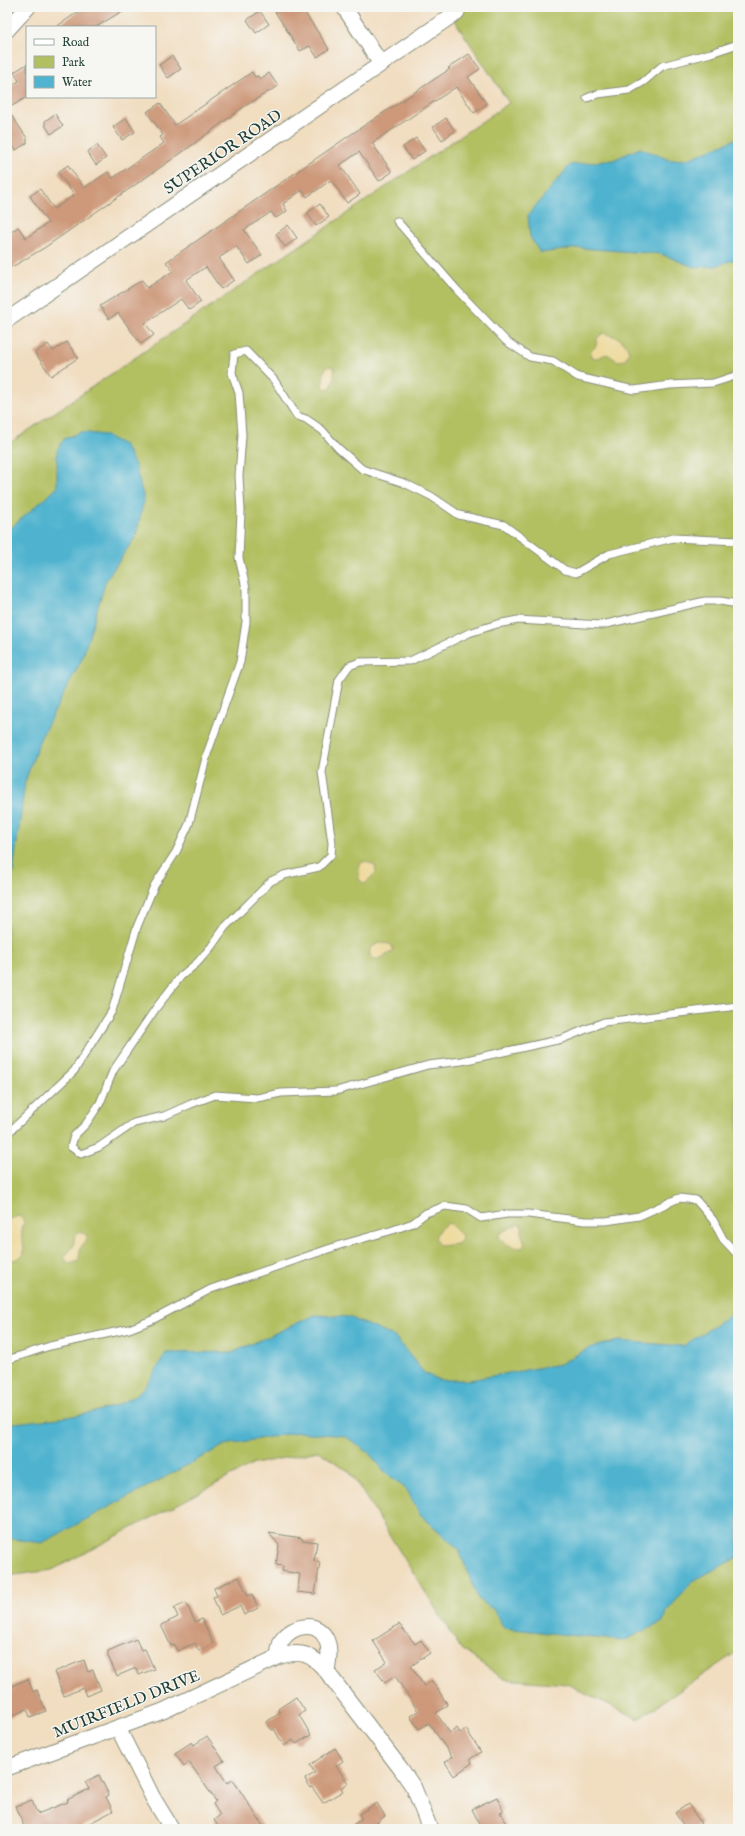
<svg xmlns="http://www.w3.org/2000/svg" width="745" height="1836" font-family="'IM FELL English',serif">
  <style>
    .green { fill: #b3c062; stroke: #697e4b }
    .sand { fill: #eeda9e; stroke: #868c69 }
    .water { fill: #50b3cf; stroke: #387882 }
    .building { fill: #cd997a }
    .lines { fill: none; stroke-linecap: round; stroke-linejoin: round }
    .lane-casing { stroke: #888d7a; stroke-width: 9 }
    .street-casing { stroke: #888d7a; stroke-width: 17 }
    .lane { stroke: #fff; stroke-width: 7 }
    .street { stroke: #fff; stroke-width: 15 }
    .labels { text-anchor: middle; stroke-width: 3; stroke-linejoin: round; paint-order: stroke }
    .street-label { font-size: 16px; fill: #1f3d34; stroke: #f6f6f2 }
  </style>
  <rect width="100%" height="100%" fill="#f6f6f2"/>
  <filter id="ink" filterUnits="userSpaceOnUse"><feTurbulence type="fractalNoise" baseFrequency=".025" numOctaves="2"/><feDisplacementMap in="SourceGraphic" scale="8" xChannelSelector="R" yChannelSelector="G"/><feConvolveMatrix kernelMatrix="1 2 1 2 8 2 1 2 1" color-interpolation-filters="sRGB"/></filter>
  <filter id="wash" filterUnits="userSpaceOnUse"><feTurbulence type="fractalNoise" baseFrequency=".012" numOctaves="4" result="noise"/><feDisplacementMap in="SourceGraphic" scale="16" xChannelSelector="R" yChannelSelector="G"/><feGaussianBlur stdDeviation="0.9" result="paint"/><feColorMatrix in="noise" values="0 0 0 0 0 0 0 0 0 0 0 0 0 0 0 0 0 1.4 0 .05"/><feComposite in="paint" operator="in"/></filter>
  <g filter="url(#wash)">
    <rect width="100%" height="100%" fill="#f1ddc0"/>
    <path class="green" d="M446,7h292v1644l-100,68 -71,-35 -63,-5 -43,-30 -111,-177 -32,-21 -64,13 -202,106 -45,6v-1131l502,-342z"/>
    <path class="sand" d="M603,333l14,4 10,8 2,8 -4,7 -7,1 -11,-7 -10,4 -6,-1 -1,-5 6,-6 1,-8z
      M330,366l4,1c1,7 0,17 -5,22l-5,-1 -2,-3c2,-6 1,-10 3,-16z
      M365,861l10,5 1,6 -11,12 -6,-4v-12l2,-5z
      M379,943l11,1 3,4 -1,4 -14,7h-5c-4,-4 -4,-7 -2,-12z
      M19,1216l4,3 1,4c-6,13 1,18 0,31 -5,4 -11,9 -17,3l2,-18 -2,-2v-17z
      M449,1223l13,13 -1,5 -4,3 -17,2c-10,-8 -1,-19 9,-23z
      M518,1224l4,2v9l3,9 -3,4c-8,0 -20,-4 -23,-12l3,-4z
      M80,1232l7,3v4l-7,10 -1,12 -10,3 -5,-7 9,-10 2,-12z"/>
    <path class="water" d="M738,138v120l-22,8 -22,1 -33,-13 -82,-6 -39,5 -10,-16 -2,-22 42,-50 43,-5 27,-12 30,12 18,-1z
      M81,432l23,3 20,10 11,20 9,34 -8,37 -30,44 -24,79 -42,80 -15,43 -18,135v-386l50,-43v-38l7,-11z
      M738,1313v244l-45,24 -27,31 -3,10 -40,19 -119,-13 -10,-18 -16,-11 -19,-49 -40,-37 -12,-23 -23,-19 -15,-18 -24,-17 -47,-4 -73,13 -183,98 -35,-5v-114c40,-6 109,-6 137,-37 9,-9 15,-23 22,-34l68,-1 81,-37 34,2 46,20 29,36 15,7h30l91,-16 29,-16 29,-7 65,5 50,-32z"/>
    <g id="blocks">
      <path class="building" d="M85,7h44l-33,20h-40z
        M272,7h29l28,42 -12,8 -7,-11 -10,5z
        M260,11l9,13 -13,9 -9,-13z
        M469,54l11,15 -12,8 19,27 -13,9 -18,-26 -84,56 20,29 -13,9 -20,-29 -19,13 20,29 -13,9 -16,-23 -24,17 -5,-7 -19,14 4,7 -11,7 -5,-6 -27,18 18,25 -13,9 -13,-18 -17,12 15,22 -13,9 -15,-22 -20,13 15,22 -12,8 -8,-11 -36,24 9,12 -13,9 -23,-31 -9,6 -9,-13 42,-26 5,8 26,-17 -7,-9 190,-131 94,-62 -2,-1z
        M172,56l9,13 -13,9 -9,-13z
        M27,64v33l-20,12 20,29v5l-11,7 -9,-13v-48l12,-8 -5,-9z
        M252,72l3,5 3,-1 2,3 9,-6 9,13 -33,20 -61,45 -140,97 -32,19 -5,-7v-25l11,-8 8,11 22,-15 -18,-27 10,-7 14,20 20,-14 -16,-23 10,-7 16,23 24,-16 5,6 51,-35 -4,-6 3,-2 -16,-23 13,-9 15,22z
        M55,114l8,12 -12,8 -6,-9v-4z
        M126,118l9,14 -13,8 -9,-13z
        M446,118l9,13 -13,9 -9,-13z
        M416,138l9,13 -13,9 -9,-13z
        M97,145l9,13 -10,7 -9,-13z
        M320,204l9,13 -13,9 -9,-13z
        M288,225l9,13 -12,9 -9,-13z
        M67,342l11,16 -27,18 -16,-23 13,-9 5,7z
        M269,1533l33,5v2l15,2 -3,19 6,1 -5,32 -18,-2 3,-18 -18,-3 1,-5 -7,-1 3,-20z
        M239,1577l9,19 4,-2 6,14 -14,7 -4,-9 -20,9 -7,-18 4,-1 -3,-8z
        M186,1603l9,19 7,-3 11,25 -14,7 -4,-8 -18,8 -3,-6 -3,1 -10,-21 17,-8 -4,-9z
        M399,1624l16,20 6,-4 9,13 -19,13 13,20 8,-5 16,24 -12,8 14,20 7,-5 3,5 6,-4 15,23 -11,7 2,4 -18,13 -9,-14 7,-5 -23,-34 -10,6 -9,-13 8,-5 -23,-35 -10,7 -10,-14 12,-7 -14,-21z
        M136,1639l5,11 4,-1 9,20 -15,6 -3,-7 -19,8 -9,-20v-5z
        M84,1660l4,12 5,-2 8,20 -15,6 -3,-8 -19,8 -10,-24z
        M28,1679l5,13 4,-2 9,21 -16,6 -3,-8 -20,9v-30z
        M296,1697l9,14 -6,4 12,20 -15,9 -3,-4 -9,6 -10,-17 -2,1 -6,-8 14,-9 -2,-4z
        M207,1736l17,25 -8,5 11,17 6,-3 32,49h-45l-6,-9 6,-5 -7,-11 3,-3 -27,-39 -5,4 -9,-13 17,-11 2,3z
        M335,1748l8,13 -7,5 12,17 -7,5 2,3 -20,12 -11,-16 -2,1 -5,-9 10,-6 -5,-8z
        M99,1775l10,20 -3,2 7,14 -35,18h-53l-9,-23 16,-6 5,14 31,-12 -1,-2 22,-11 -4,-7z
        M497,1797l6,14 -3,1 7,14 -7,3h-18l-10,-20z
        M377,1803l8,13 -8,6 5,7h-36l16,-10 -3,-5z
        M688,1804l13,19 -8,6h-7l-11,-16z"/>
    </g>
  </g>
  <g filter="url(#ink)">
    <use href="#blocks" fill-opacity="0" stroke="#888d7a" stroke-width="1"/>
    <g class="lines">
      <g class="lane-casing">
        <path id="lane" d="M587,98l11,-4 31,-4 14,-8 19,-16 49,-13 27,-9
          M397,221l60,69 49,51 24,16 23,4 25,16 56,13 36,-5 43,-2 25,-8
          M738,604l-18,-3h-15l-103,24 -84,-5 -21,4 -28,9 -59,28 -50,1 -11,4 -10,14 -17,92 10,71 -1,12 -12,12 -35,8 -13,6 -46,46 -14,20 -14,16 -16,13 -25,32 -43,63 -13,32 -14,21 -12,12 -3,11 10,7 18,-7 35,-24 30,-7 27,-12 24,-9 42,3 24,-5 55,-2 92,-26 34,-4 100,-22 42,-17 134,-16
          M7,1134l67,-63 38,-60 25,-84 17,-41 22,-34 13,-28 18,-70 33,-92 6,-40v-34l-7,-30 2,-47 -2,-35 3,-41 -3,-42 -7,-20 2,-19 12,-3 28,29 23,36 9,3 16,11 16,18 24,21 42,14 27,13 28,19 45,10 61,45 11,3 33,-19 64,-16 65,3
          M7,1360l43,-14 79,-17 23,-9 59,-31 129,-44 53,-15 20,-7 13,-10 19,-7 22,3 14,9 26,-4h21l57,7h21l33,-5 40,-18 17,2 17,20 10,19 15,16"/>
      </g>
      <g class="street-casing">
        <path id="street" d="M344,7l37,57
          M7,30l21,-23
          M7,320l450,-308
          M278,1657c1,-5 1,-13 4,-17 12,-16 37,-20 45,1 4,10 1,21 0,31
          M118,1728l35,70 19,31
          M7,1768l156,-57 115,-54c23,-8 34,-3 49,15l74,97 13,19 16,41"/>
      </g>
      <use href="#lane" class="lane"/>
      <use href="#street" class="street"/>
    </g>
  </g>
  <g class="labels">
    <g class="street-label">
      <text transform="translate(222 151) rotate(-34)" y="6">SUPERIOR ROAD</text>
      <text transform="translate(126 1703) rotate(-22)" y="6">MUIRFIELD DRIVE</text>
    </g>
  </g>
  <rect width="745" height="1836" fill="none" stroke="#f6f6f2" stroke-width="24"/>
  <rect x="26" y="26" width="130" height="72" fill="#f6f6f2" stroke="#a0aca6"/>
  <rect x="34" y="39" width="20" height="6" fill="#ffffff" stroke="#a0aca6"/>
  <text x="62" y="46" font-size="12" fill="#1f3d34">Road</text>
  <rect x="34" y="56" width="20" height="12" fill="#b3c062" stroke="#a0aca6"/>
  <text x="62" y="66" font-size="12" fill="#1f3d34">Park</text>
  <rect x="34" y="76" width="20" height="12" fill="#50b3cf" stroke="#a0aca6"/>
  <text x="62" y="86" font-size="12" fill="#1f3d34">Water</text>
</svg>
